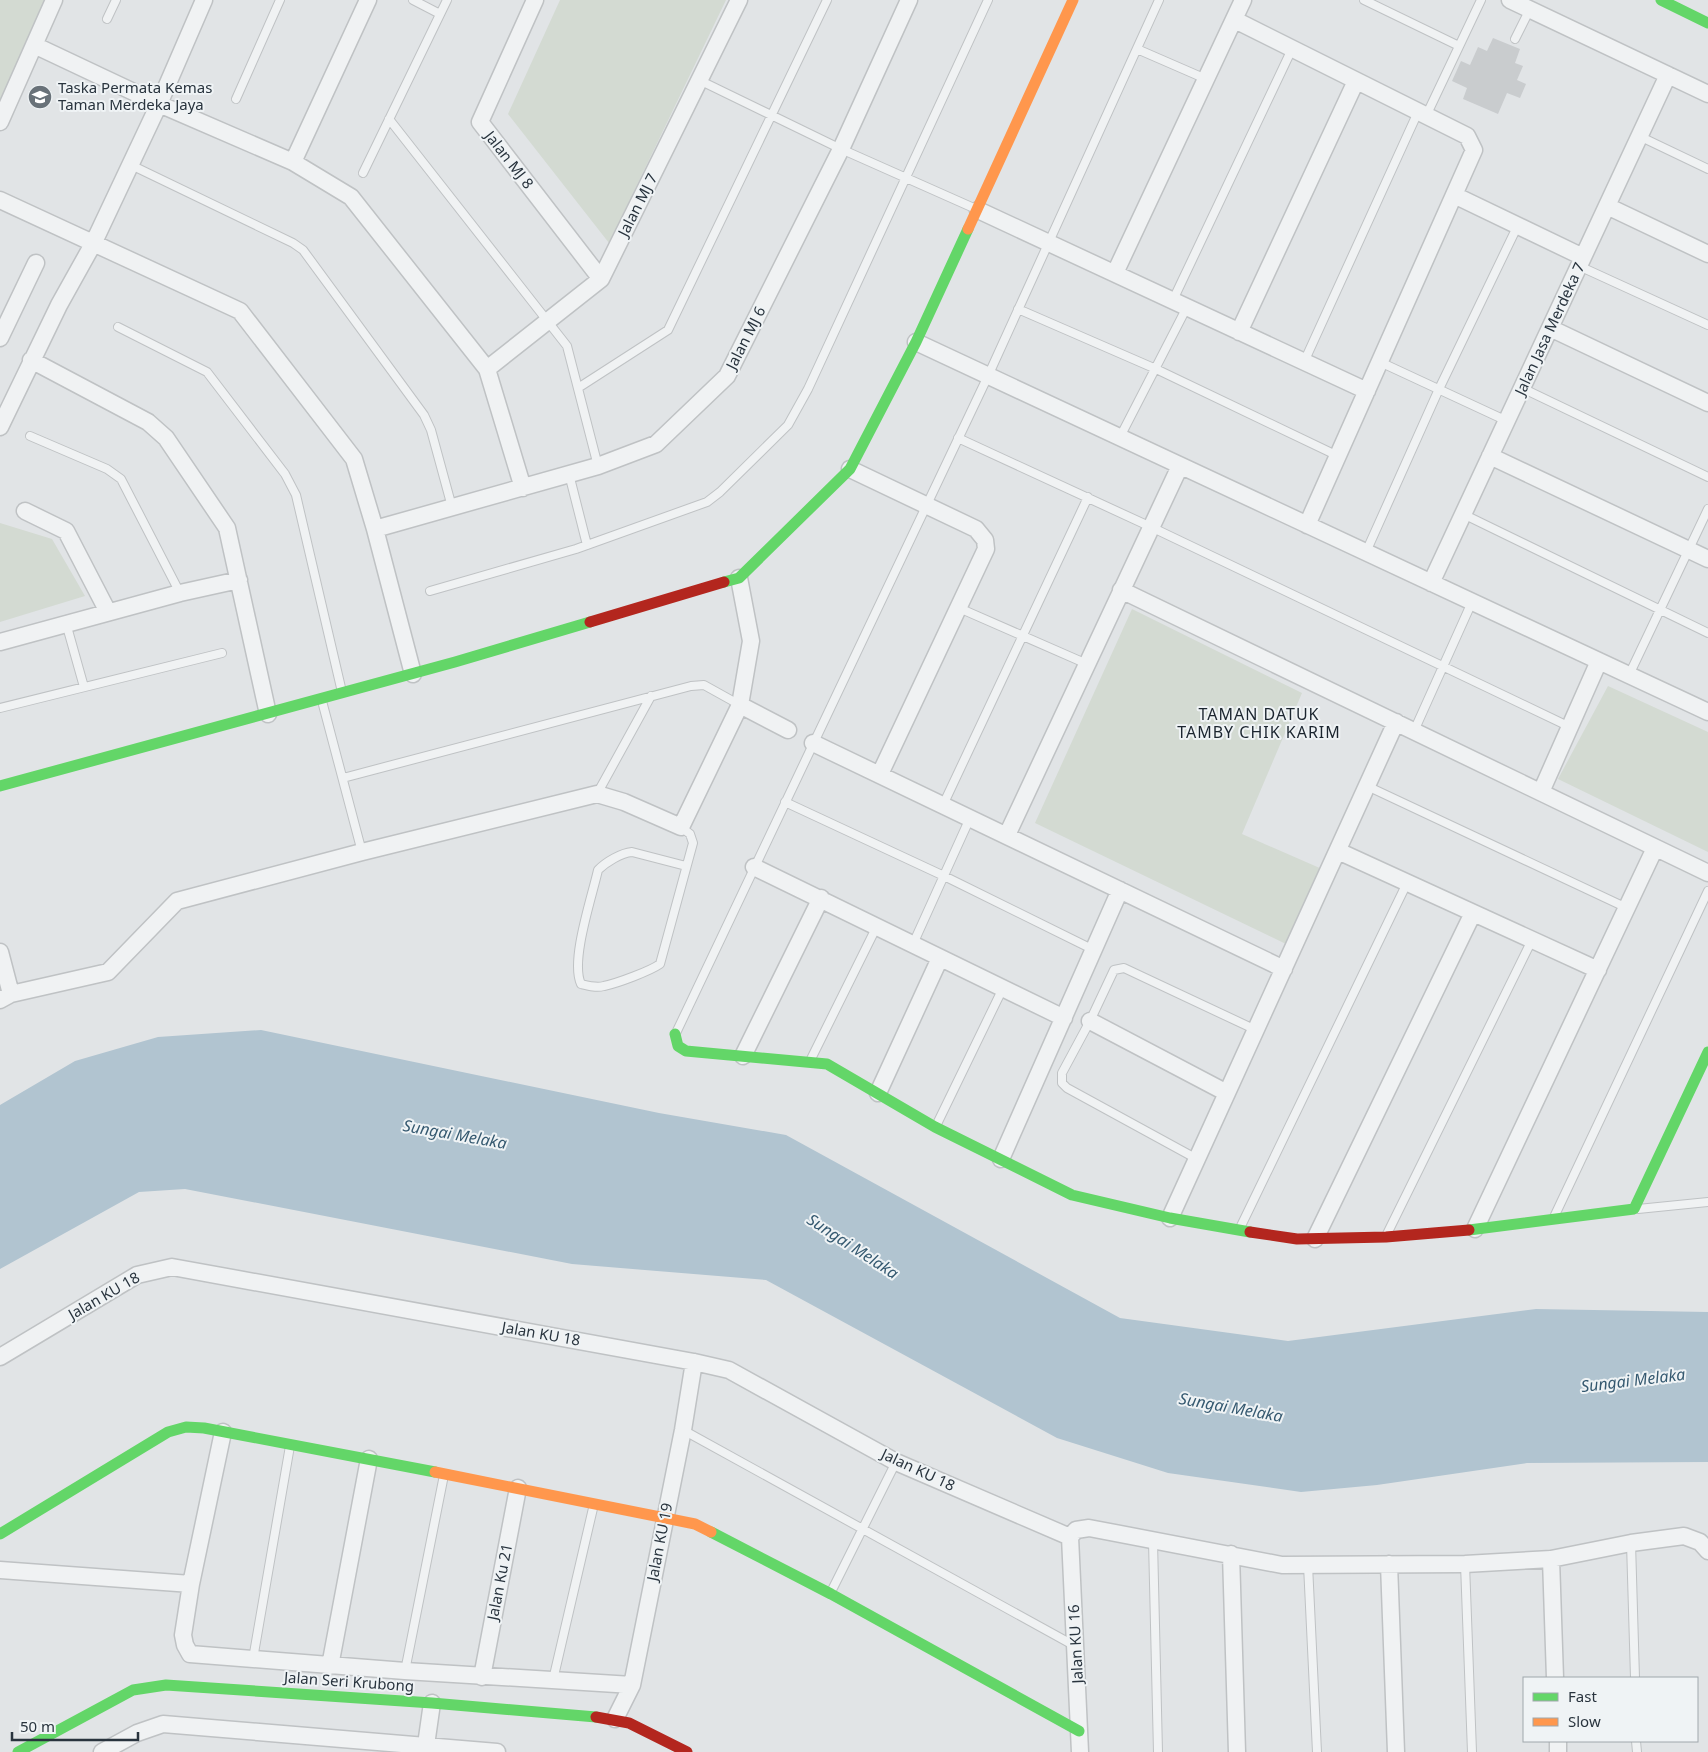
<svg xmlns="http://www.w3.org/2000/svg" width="1708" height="1752" font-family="'Noto Sans',sans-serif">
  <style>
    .green { fill: #d3dad2 }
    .water { fill: #b1c4d0 }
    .building { fill: #c9ccce }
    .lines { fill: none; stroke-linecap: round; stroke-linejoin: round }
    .lane-casing { stroke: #bfc2c4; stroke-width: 10 }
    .street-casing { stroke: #bfc2c4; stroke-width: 19 }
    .lane { stroke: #f0f2f3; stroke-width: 8 }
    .street { stroke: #f0f2f3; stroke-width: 16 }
    .fast { stroke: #63d668; stroke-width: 11 }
    .slow { stroke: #ff974d; stroke-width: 11 }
    .jam { stroke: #b3261e; stroke-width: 11 }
    .labels { text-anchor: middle; stroke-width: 4; stroke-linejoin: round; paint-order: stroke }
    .poi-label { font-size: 15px; fill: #29343e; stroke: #eff3f5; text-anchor: start }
    .street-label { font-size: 15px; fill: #29343e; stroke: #eff3f5 }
    .neighbourhood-label { font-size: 16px; letter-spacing: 1px; fill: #1b252f; stroke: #eff3f5 }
    .water-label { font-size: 16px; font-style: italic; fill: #355970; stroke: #eff3f5 }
  </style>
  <rect width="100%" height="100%" fill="#e1e4e6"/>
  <path class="green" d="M0,0h49l-49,100z
    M560,0h166l-117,243 -101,-129z
    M0,523l52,16 33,57 -85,26z
    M1132,609l170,84 -60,141 80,35 -36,75 -251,-121z
    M1608,686l100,46v120l-150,-73z"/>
  <path class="water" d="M261,1030l398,83 127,22 334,183 168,23 248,-32 172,3v150l-181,1 -150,22 -76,7 -133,-19 -111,-35 -291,-158 -194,-16 -387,-75 -46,3 -139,77v-164l75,-44 83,-24z"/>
  <path class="building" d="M1493,38l27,11 -5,14 8,3 -6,14 9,4 -6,14 -13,-5 -9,21 -35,-15 4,-11 -15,-7 9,-20 9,4 8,-18 9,4z"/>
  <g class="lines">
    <g class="lane-casing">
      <path id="lane" d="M413,0l27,14
        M1364,0l95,46
        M107,19l9,-19
        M1515,39l15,-30
        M1137,49l69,30
        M701,81l140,68 135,60
        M236,99l44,-99
        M1426,116l55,-116
        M389,119l178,227 31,120
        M1639,136l69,33
        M131,165l162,78 10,7 121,165 7,15 21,77
        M363,173l84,-173
        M1579,266l129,59
        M1173,300l119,-251
        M1018,309l138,60 182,87
        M118,327l89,45 78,102 11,21 46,197
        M1304,362l114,-250
        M1380,362l127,59
        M578,388l90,-58 159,-330
        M1522,388l186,89
        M30,436l77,33 14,10 59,114
        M1120,437l67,-130
        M958,438l193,89 419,200
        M569,474l18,71
        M1463,514l245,119
        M1366,552l73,-163 79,-164
        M430,591l146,-42 131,-47 13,-10 68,-67 20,-36 180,-389
        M959,608l128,56
        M66,623l18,64
        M1629,675l79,-166
        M322,701l40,151
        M0,708l222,-55
        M1414,731l58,-129
        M343,778l348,-92 13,-1 36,20
        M1367,786l260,122
        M597,794l54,-98
        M785,802l159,74 150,74
        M943,805l145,-308
        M681,827l9,7 3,9 -33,121c-10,7 -42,19 -56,22 -8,2 -15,0 -23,-2 -11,-23 11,-87 17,-114 8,-8 23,-17 34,-18l54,14
        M913,944l57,-126
        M676,1033l312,-657 171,-376
        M810,1061l67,-135
        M936,1126l67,-138
        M1197,1159l-130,-71 -5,-5v-10l28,-52 24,-51 10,-2 132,62
        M1638,1209l70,-7
        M1555,1215l153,-324
        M1240,1228l167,-345
        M1387,1234l145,-294
        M683,1430l392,216
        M1153,1541l5,211
        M1631,1543l4,135
        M1465,1564l7,188
        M1308,1565l9,187
        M831,1592l65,-130
        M253,1659l37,-213
        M405,1671l39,-196
        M553,1680l41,-176
        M1636,1741l1,11"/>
    </g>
    <g class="street-casing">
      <path id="street" d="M535,0l-55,122 121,157
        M1510,0l198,94
        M1235,20l232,116 7,14 -167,375
        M34,45l125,59 134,58 58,35 136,172 36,119
        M0,122l54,-122
        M293,162l75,-162
        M1454,195l129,62
        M0,200l240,111 114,148 21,70 38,145
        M1607,206l101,48
        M978,210l389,181
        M1115,273l128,-273
        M1550,328l158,75
        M1239,332l117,-251
        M0,338l36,-75
        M916,342l792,370
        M31,360l117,62 18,16 61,90 41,186
        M487,369l114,-90 138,-279
        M0,427l59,-122 34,-61 66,-140 45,-104
        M1490,456l218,103
        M850,469l126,60 9,11 1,9 -106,225
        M25,511l41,20 42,81
        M375,529l223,-63 58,-22 71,-68 114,-227 68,-149
        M1431,583l237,-508
        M1121,590l587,283
        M0,642l180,-49 59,-13
        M740,705l48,25
        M813,743l471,226
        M1541,792l58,-131
        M1007,835l173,-369
        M1338,851l260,119
        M754,867l310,151
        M0,952l11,42
        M0,1000l11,-6 97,-22 69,-71 185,-49 235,-58 27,8 57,25 59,-122 11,-64 -12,-63
        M1090,1021l137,72
        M743,1056l78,-158
        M878,1093l62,-135
        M1001,1159l119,-269
        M1170,1218l226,-496
        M1475,1229l180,-381
        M1315,1239l158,-326
        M0,1357l137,-82 35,-8 522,95 35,8 167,92 174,75
        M223,1432l-32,152 -8,51 2,10 5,9 215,17 227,14
        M1070,1537l6,-7 13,-2 193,37 183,-1 86,-5 80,-16 53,-7 16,6 8,9
        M1070,1537l10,215
        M1231,1554l6,198
        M1551,1559l4,119
        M1389,1564l7,188
        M0,1570l191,14
        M330,1666l39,-207
        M482,1677l36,-189
        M615,1719l17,-34 51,-255 11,-68
        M1558,1741v11
        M102,1752l35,-19 26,-9 334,28
        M425,1752l7,-49"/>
    </g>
    <use href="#lane" class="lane"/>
    <use href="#street" class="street"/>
    <path class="fast" d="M1661,0l47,23
      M724,582l15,-4 111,-109 66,-127 52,-113
      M0,786l455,-124 135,-40
      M675,1034l3,12 8,5 141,13 108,63 137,68 98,23 80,14
      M1469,1230l165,-21 74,-157
      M711,1532l120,62 248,137
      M0,1534l168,-102 18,-5 18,1 231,44
      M18,1752l115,-62 33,-5 266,18 164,14"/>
    <path class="slow" d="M968,229l105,-229
      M435,1472l260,52 16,8"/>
    <path class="jam" d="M590,622l134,-40
      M1250,1232l47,7 89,-2 83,-7
      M596,1717l33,6 58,29"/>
  </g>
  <defs>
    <g id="school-disc" transform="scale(1.25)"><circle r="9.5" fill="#697279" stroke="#eff3f5"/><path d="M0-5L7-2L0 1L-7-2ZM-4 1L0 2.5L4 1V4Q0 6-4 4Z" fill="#fff"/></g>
  </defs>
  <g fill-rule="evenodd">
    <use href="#school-disc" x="40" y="97"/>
  </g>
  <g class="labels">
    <g class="poi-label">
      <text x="58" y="93">Taska Permata Kemas<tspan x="58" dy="17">Taman Merdeka Jaya</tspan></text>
    </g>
    <g class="street-label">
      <text transform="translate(509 160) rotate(52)" y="5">Jalan MJ 8</text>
      <text transform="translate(638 205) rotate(-63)" y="5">Jalan MJ 7</text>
      <text transform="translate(1550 329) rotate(-65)" y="5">Jalan Jasa Merdeka 7</text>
      <text transform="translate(746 338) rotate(-63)" y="5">Jalan MJ 6</text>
      <text transform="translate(104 1296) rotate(-30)" y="5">Jalan KU 18</text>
      <text transform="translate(541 1334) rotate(10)" y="5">Jalan KU 18</text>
      <text transform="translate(918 1470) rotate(25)" y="5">Jalan KU 18</text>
      <text transform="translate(660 1542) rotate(-79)" y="5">Jalan KU 19</text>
      <text transform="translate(500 1582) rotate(-79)" y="5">Jalan Ku 21</text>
      <text transform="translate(1076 1644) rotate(-93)" y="5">Jalan KU 16</text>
      <text transform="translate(349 1682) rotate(4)" y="5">Jalan Seri Krubong</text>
    </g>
    <g class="neighbourhood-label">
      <text x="1259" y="720">TAMAN DATUK<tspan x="1259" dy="18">TAMBY CHIK KARIM</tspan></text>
    </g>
    <g class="water-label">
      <text transform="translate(455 1134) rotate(10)" y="6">Sungai Melaka</text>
      <text transform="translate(853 1246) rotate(33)" y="6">Sungai Melaka</text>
      <text transform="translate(1633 1380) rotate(-7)" y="6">Sungai Melaka</text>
      <text transform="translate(1231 1407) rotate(10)" y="6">Sungai Melaka</text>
    </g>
  </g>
  <rect x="1523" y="1677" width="175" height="65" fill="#eff3f5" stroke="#a0a7ac"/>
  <rect x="1533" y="1693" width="25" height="8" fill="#63d668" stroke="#a0a7ac"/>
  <text x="1568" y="1702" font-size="15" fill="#29343e">Fast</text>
  <rect x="1533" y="1718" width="25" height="8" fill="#ff974d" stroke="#a0a7ac"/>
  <text x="1568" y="1727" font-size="15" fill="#29343e">Slow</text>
  <path d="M12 1732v8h126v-8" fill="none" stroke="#29343e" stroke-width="2.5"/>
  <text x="20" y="1732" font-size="15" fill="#29343e" stroke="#eff3f5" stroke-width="4" paint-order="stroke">50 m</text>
</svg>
